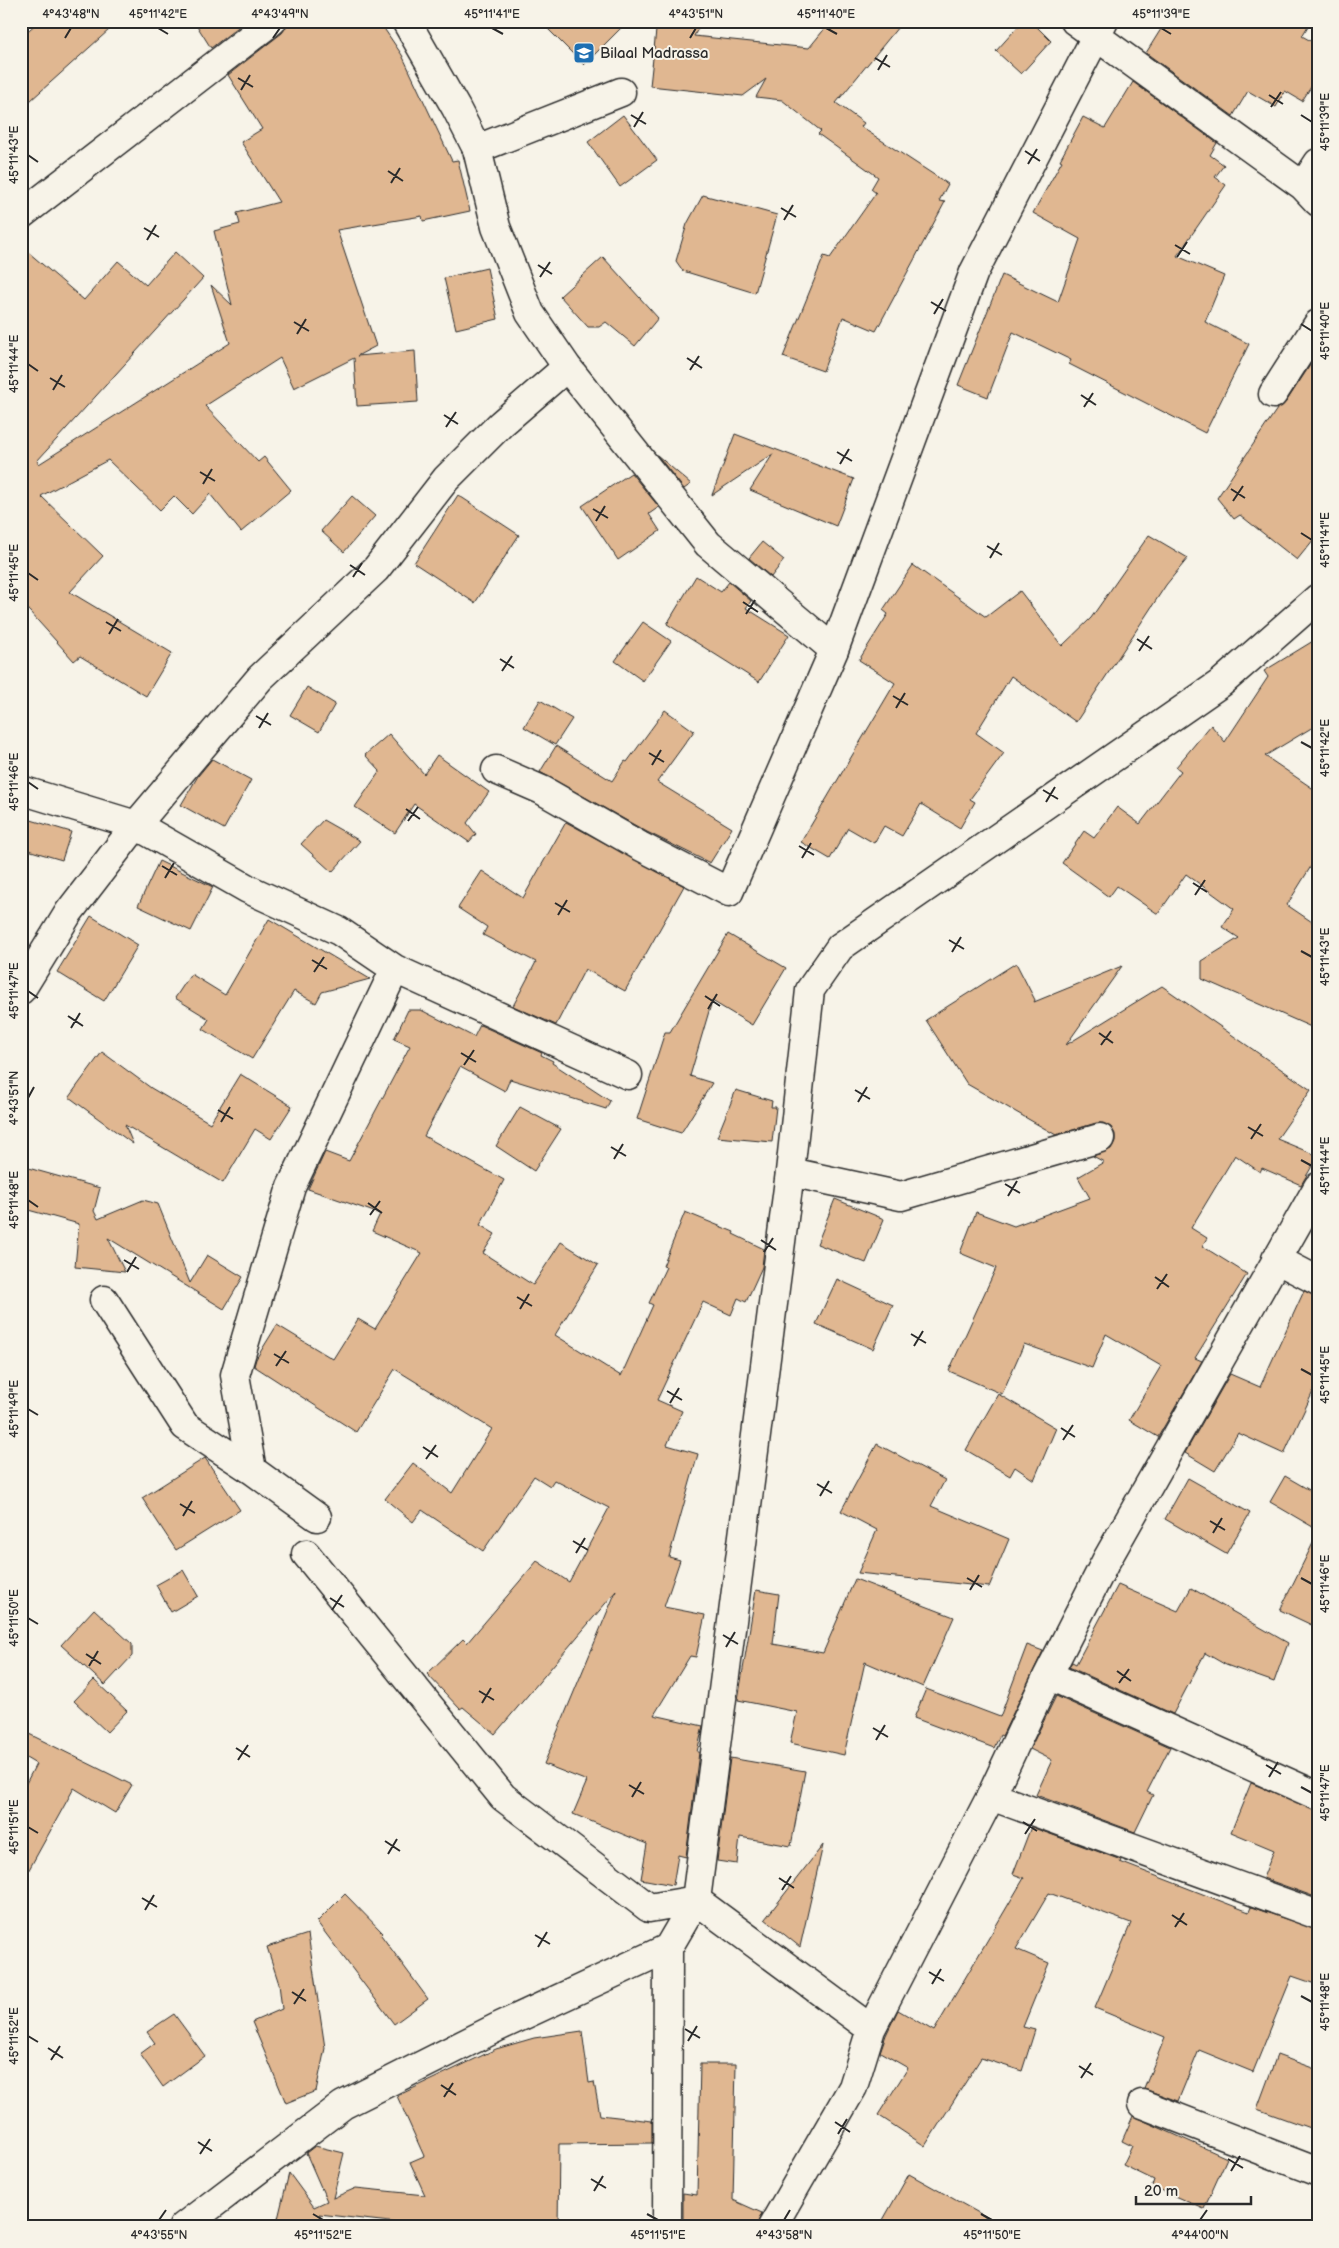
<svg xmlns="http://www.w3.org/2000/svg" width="1339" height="2248" font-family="'Balsamiq Sans',sans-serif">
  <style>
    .building { fill: #e0b791; stroke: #2b2b2b }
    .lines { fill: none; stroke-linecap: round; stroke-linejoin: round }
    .minor-casing { stroke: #2b2b2b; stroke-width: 31 }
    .minor { stroke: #f7f3e8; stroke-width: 28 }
    .ticks { fill: none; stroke: #2b2b2b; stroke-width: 2 }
    .labels { text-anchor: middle; stroke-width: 4; stroke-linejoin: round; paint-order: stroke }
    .poi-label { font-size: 15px; fill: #2b2b2b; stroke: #f7f3e8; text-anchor: start }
    .neatline { fill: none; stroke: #2b2b2b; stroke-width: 2 }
    .ticks-label { font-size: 12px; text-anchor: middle; fill: #2b2b2b }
  </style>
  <rect width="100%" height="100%" fill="#f7f3e8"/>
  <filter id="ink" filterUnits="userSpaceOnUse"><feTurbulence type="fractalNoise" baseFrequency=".02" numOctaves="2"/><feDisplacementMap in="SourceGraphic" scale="10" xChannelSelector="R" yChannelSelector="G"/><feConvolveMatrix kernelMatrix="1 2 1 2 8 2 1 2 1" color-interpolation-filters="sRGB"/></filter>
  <g filter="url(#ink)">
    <path class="building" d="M39,21h80l-98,88v-72z
      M194,21h52l-35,27z
      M287,21h92l23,34 50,106 6,-1 12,51 -47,10 -1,-5 -85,14 39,116 -19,10 58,-5 3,51 -61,4 -3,-48 -60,30 -14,-30 -75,48 53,56 6,-5 27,33 -50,42 -31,-38 -18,20 -18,-18 -14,14 -52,-50 -67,36 62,60 -33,36 102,61 -26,43 -66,-40 -6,5 -53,-59v-356l63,54 34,-39 28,24 29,-33 28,26 -166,183 2,3 191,-121 -19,-58 21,20 -18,-74 26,-7 -3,-11 42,-11 -38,-60 21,-13 -34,-54 54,-42 4,-6z
      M540,21h88l-44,44z
      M657,21h45l-8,15 115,12 22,-27h72l-67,82 28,20 -3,4 87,57 -9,17 6,1 -69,129 -33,-14 -20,54 -40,-14 41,-101 6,2 46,-65 -5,-4 7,-12 -60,-43 3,-3 -39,-31 -26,-3 10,-18 -23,17 -93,-10z
      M1023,21h8l20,20 -30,33 -25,-23z
      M1166,21h145l-9,15 16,9v31l-16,25 -17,-10 -9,16 -28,-16 -15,25 -87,-63z
      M1133,82l84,61 -7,12 14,10 -9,12 11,8 -49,71 47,20 -19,46 44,22 -44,89 -136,-69 2,-4 -58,-28 -25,65 -30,-12 44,-110 56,27 22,-63 -47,-26 29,-52 -2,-1 23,-43 22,11z
      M623,115l34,45 -37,27 -32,-45z
      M703,195l74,20 -22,78 -72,-22 -7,-10 11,-37z
      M603,257l55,61 -23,28 -29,-24 -7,5h-11l-28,-31z
      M487,268l11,51 -42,10 -12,-51z
      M1318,353v181l-21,26 -57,-45 -6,4 -17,-21 60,-89 9,-7z
      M735,434l119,45 -18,47 -86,-36 23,-36 -61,41z
      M657,455l34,29 -7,5z
      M631,473l28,34 -10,7 11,17 -42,29 -36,-54z
      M458,495l61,40 -44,68 -61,-40z
      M352,496l23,20 -31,36 -23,-21z
      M1149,535l39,23 -22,27 -90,137 -65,-46 -35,57 28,20 -34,46 5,3 -15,26 -39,-24 -19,32 -18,-10 -10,17 -26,-15 -18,31 -29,-17 94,-159 -36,-23 29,-46 -5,-4 30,-45 73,52 34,-26 42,55 29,-28z
      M762,542l22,18 -13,17 -22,-19z
      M696,576l25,16 8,-10 22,19 -5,7 43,27 -30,47 -92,-58z
      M643,622l28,19 -28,40 -28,-20z
      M1318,638v86l-53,32 53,36v63l-31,50 31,21v104l-116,-51v-18l37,-23 -17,-11 12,-18 -48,-35 -28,40 -41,-28 -8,11 -47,-34 22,-32 10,7 23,-31 23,17 41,-53 -5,-4 35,-42 14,17 43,-65 -4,-6z
      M307,687l28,17 -16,28 -29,-17z
      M540,700l32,19 -17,26 -31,-18z
      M665,710l29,21 -37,51 75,46 -22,35 -63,-31 -107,-60 16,-26 56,35 13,-20 2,1z
      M389,734l35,40 13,-19 52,37 -22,31 9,11 -7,8 -55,-38 -19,29 -40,-26 25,-36 -15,-16z
      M212,759l39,21 -27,49 -43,-24 17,-29z
      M21,817l50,15 -9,28 -41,-12z
      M323,820l37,21 -28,31 -31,-28z
      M566,822l118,64 -59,105 -40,-22 -29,56 -43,-19 23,-44 -53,-27 4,-8 -29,-19 24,-37 41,27z
      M159,861l54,26 -22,44 -53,-25z
      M91,916l47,29 -34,56 -47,-29z
      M269,919l101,60 -48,13 -6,11 -22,-12 -42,68 -49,-30 6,-10 -34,-21 16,-24 34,21z
      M728,934l58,34 -34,57 -40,-24 -22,75 22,7 -31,50 -44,-14 28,-87h5z
      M1016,963l19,37 -1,2 88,-36 -56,79 96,-59 149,104 -34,49 41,17 -17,29 -39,-17 -2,4 -25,-17 -44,73 16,10 -5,8 45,28 -52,84 7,3 -44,76 -29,-17 32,-54 -55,-32 -14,34 -68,-24 -22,50 -53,-23 47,-103 -36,-15 16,-41 38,14 76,-28 -12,-21 26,-15 -11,-6 18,-7 4,-8v-7l-4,-7 -8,-4h-7l-40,12 -89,-51 -41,-64z
      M408,1010h13l53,27 6,-12 62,28 -1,2 12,6 -1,2 58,38 -4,8 -96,-30 -5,12 -45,-24 -36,69 80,44 -24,45 15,9 -12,19 50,32 28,-43 37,23 -43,70 66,41 32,-71 -4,-2 17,-36 -3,-1 22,-54 49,20 -1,2 31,15 -2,18 -16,35 -8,-4 -7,17 -28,-13 -46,98 25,11 -15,34 31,9 -29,103 11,3 -16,47 41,8 -9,42 -6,-1 -36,59 49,11 -6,26h2l-13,105 -8,-2 -5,30 -32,-6 6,-35 -74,-30 14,-33 -43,-17 72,-173 -121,143 -32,-27 -3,2 -33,-35 36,-35 4,4 70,-82 32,21 40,-74 -55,-28 -4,6 -16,-10 -51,75 -61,-41 -9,12 -28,-23 28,-36 39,30 40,-64 -97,-60 -39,63 -102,-66 2,-7 21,-34 56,34 25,-40 17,10 47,-76 -50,-22 8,-17 -72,-25 17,-37 24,9 61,-115 -16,-7z
      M102,1052l49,36 59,35 30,-49 52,32 -21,33 -16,-10 -32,54 -98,-58 8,19 -64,-47z
      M736,1090l36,11 -1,6h5l-4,35 -55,-5z
      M520,1107l41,22 -27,42 -38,-25z
      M21,1166l79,22 -6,23 4,8 45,-19 15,4 32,79 17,-28 36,22 -19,32 -116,-71 17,34 -50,-5 4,-43 -58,-16z
      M835,1199l49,20 -18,44 -49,-19z
      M837,1279l56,26 -20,44 -57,-25z
      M1304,1291l14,5v85l-34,73 -46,-21 -23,38 -30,-18 45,-79 30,13z
      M998,1394l58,34 -22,52 -19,-13 -5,9 -44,-26z
      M877,1444l68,36 -14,26 78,33 -20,48 -131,-14 19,-43 -36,-19z
      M205,1458l35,52 -64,40 -34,-52z
      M1285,1476l33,19v35l-48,-28z
      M1188,1478l62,35 -24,41 -61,-35z
      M1318,1533v95l-38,-18z
      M183,1570l15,26 -27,16 -15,-27z
      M855,1579l99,38 -31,70 -58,-25 -21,93 -54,-12 7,-31 -59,-12 18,-110 23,4 -6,50 50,9z
      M1118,1585l60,26 13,-23 97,55 -14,39 -48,-17 -21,-12 -32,61 -104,-47 3,-5 4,2z
      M94,1609l38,35v12l-27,29 -44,-40z
      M1027,1645l16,6 -41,85 -2,-1 -6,13 -80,-30 12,-29 74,28z
      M94,1680l33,31 -20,21 -33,-31z
      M1056,1696l114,51 -23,45 6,3 -18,37 -99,-37 16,-35 -22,-11z
      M25,1732l107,53 -17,28 -41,-25 -53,96v-91l15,-29 -15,-9v-16z
      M730,1758l75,13 -14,75 -51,-9 -3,27 -20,-3z
      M1251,1783l67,28v87l-55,-20 11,-28 -43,-18z
      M1031,1827l90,33 -1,2 129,50 2,-5 67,23v55l-26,-9 -39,96 -54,-22 -21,51 -34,-12 21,-52 -70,-29 36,-85 -82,-30 -33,56 33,14 -26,64 12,3 -13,41 -41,-13 -56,88 -47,-31 30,-47 -28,-16 6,-17 12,-25 36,21 90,-153 -11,-4z
      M823,1845l-23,102 -35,-28z
      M345,1894l38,39 -2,2 47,64 -34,25 -77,-102z
      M308,1934l17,114 -9,43 -30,12 -34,-81 30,-13 -3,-25 -12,-37z
      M174,2014l31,42 -42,31 -23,-33 15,-11 -8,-11z
      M582,2031l7,52 5,-1 6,33 52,6v22l-93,1 -1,83h-124l-115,-13 10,13h-53l13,-54 25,34 13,-6 -21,-48 9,-7 29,7 -11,45 23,-10 69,7 -15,-33 14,-6 -27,-60 99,-47 38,-11z
      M1277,2055l41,15v61l-61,-22z
      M700,2064h36l-3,136 29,13 -6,14h-73v-34l14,2z
      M1133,2116l94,42 -23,51 -52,-23 2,-6 -31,-15 9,-19 -10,-5z
      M909,2174l95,53h-125z"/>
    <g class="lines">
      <g class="minor-casing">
        <path id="minor" d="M406,21l50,87 21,41 19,78 34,86 37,54 141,177 126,106
          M1075,21l228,165 15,16
          M477,149l144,-57
          M1303,186l15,-23
          M21,215l251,-194
          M1273,394l45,-70
          M496,770l46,20 98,56 89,46 105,-242 140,-378 130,-251
          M21,790l115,35 112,64 91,42 56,38 233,106
          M21,990l48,-78 67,-87 124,-147 116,-109 70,-90 55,-55 66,-57
          M790,1172l111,24 199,-58
          M1276,1259l42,22
          M104,1300l81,126 67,44 65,47
          M252,1470l-17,-95 56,-188 104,-218
          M306,1554l197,243 146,111 47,-8 175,129
          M1048,1675l270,121
          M991,1796l327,119
          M1142,2104l176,68
          M183,2227l160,-122 155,-78 170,-79
          M667,2227l1,-279 28,-48 94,-728 20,-182 30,-43 381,-264 97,-85
          M772,2227l81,-140 18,-58 120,-233 57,-121 58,-114 212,-374"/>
      </g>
      <use href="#minor" class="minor"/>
    </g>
  </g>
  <path class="ticks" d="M158,28l10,6M492,28l11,6M826,28l11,6M1161,28l10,6M65,38l6,-10M273,38l7,-10M690,38l6,-10M875,58l15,9M878,70l9,-15M238,78l15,9M241,90l9,-15M1269,95l14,9M1271,107l10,-15M631,115l15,9M1301,115l11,7M634,127l9,-15M1025,151l15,10M28,155l10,7M1028,164l9,-15M388,171l15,10M391,183l9,-15M781,208l15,9M784,220l9,-15M144,228l15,9M147,240l9,-15M1175,245l15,9M1177,257l10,-15M538,265l14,9M540,277l10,-15M931,302l15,9M934,314l9,-15M294,322l15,9M1301,324l11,7M297,334l9,-15M687,358l15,10M28,364l10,7M690,370l9,-14M50,378l15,9M53,390l9,-15M1081,395l15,10M1084,407l9,-14M444,415l14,9M446,427l10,-15M837,452l15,9M840,464l9,-15M200,472l15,9M203,484l9,-15M1231,489l14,9M1233,501l10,-15M593,509l15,9M596,521l9,-15M1301,533l11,7M987,546l15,9M990,558l9,-15M350,565l15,10M28,573l10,7M353,577l9,-14M743,602l15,10M746,614l9,-14M106,622l15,9M109,634l9,-15M1137,639l15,10M1139,651l10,-15M500,659l14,9M502,671l10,-15M893,696l15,9M896,708l9,-15M256,716l15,9M259,728l9,-15M1301,742l11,6M649,753l15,9M652,765l9,-15M28,782l10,7M1043,790l15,9M1046,802l9,-15M406,809l14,10M408,821l10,-14M799,846l15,9M802,858l9,-15M162,866l15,9M165,878l9,-15M1193,883l14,9M1195,895l10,-15M555,903l15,9M558,915l9,-15M949,940l15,9M1301,951l11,6M952,952l9,-15M312,960l15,9M314,972l10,-15M28,991l10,7M705,996l15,10M708,1009l9,-15M68,1016l15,10M71,1028l9,-15M1099,1033l14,10M1101,1045l10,-14M461,1053l15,9M464,1065l10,-15M855,1090l15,9M28,1098l6,-11M858,1102l9,-15M218,1110l15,9M221,1122l9,-15M1248,1127l15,9M1251,1139l10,-15M611,1147l15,9M614,1159l9,-15M1301,1160l11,6M1005,1184l15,9M1008,1196l9,-15M28,1200l10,7M368,1203l14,10M370,1215l10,-14M761,1240l15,10M764,1252l9,-14M124,1260l15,9M127,1272l9,-15M1155,1277l14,10M1157,1289l10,-15M517,1297l15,9M520,1309l9,-15M911,1334l15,9M914,1346l9,-15M274,1354l15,9M276,1366l10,-15M1301,1369l11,6M667,1391l15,9M670,1403l9,-15M28,1409l10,6M1061,1428l14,9M1063,1440l10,-15M423,1447l15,10M426,1459l10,-14M817,1484l15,9M820,1496l9,-15M180,1504l15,9M183,1516l9,-15M1210,1521l15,9M1213,1533l9,-15M573,1541l15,9M576,1553l9,-15M967,1578l15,9M1301,1578l11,6M970,1590l9,-15M330,1598l14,9M332,1610l10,-15M28,1618l10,6M723,1635l15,9M726,1647l9,-15M86,1654l15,10M89,1666l9,-15M1117,1671l14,10M1119,1683l10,-14M479,1691l15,9M482,1703l9,-15M873,1728l15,9M876,1740l9,-15M236,1748l14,9M238,1760l10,-15M1266,1765l15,9M1269,1777l9,-15M629,1785l15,9M1301,1787l11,6M632,1797l9,-15M1023,1822l14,9M28,1827l10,6M1025,1834l10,-15M385,1841l15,10M388,1854l9,-15M779,1878l15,10M782,1890l9,-14M142,1898l15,9M145,1910l9,-15M1172,1915l15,10M1175,1927l9,-14M535,1935l15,9M538,1947l9,-15M929,1972l15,9M932,1984l9,-15M292,1992l14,9M1301,1996l11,6M294,2004l10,-15M685,2029l15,9M28,2036l10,6M688,2041l9,-15M48,2048l15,10M51,2060l9,-14M1079,2066l14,9M1081,2078l10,-15M441,2085l15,10M444,2097l9,-14M835,2122l15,10M838,2134l9,-15M198,2142l14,9M200,2154l10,-15M1228,2159l15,9M1231,2171l9,-15M591,2179l15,9M594,2191l9,-15M313,2214l10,6M647,2214l11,6M981,2214l11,6M159,2220l7,-10M784,2220l6,-10M1200,2220l7,-10"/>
  <defs>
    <g id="school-square" transform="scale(1.125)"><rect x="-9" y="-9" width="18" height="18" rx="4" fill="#1f6fb2" stroke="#f7f3e8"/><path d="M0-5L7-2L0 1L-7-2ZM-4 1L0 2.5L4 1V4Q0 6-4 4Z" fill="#fff"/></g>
  </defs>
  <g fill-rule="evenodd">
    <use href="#school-square" x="584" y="53"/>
  </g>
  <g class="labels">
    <g class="poi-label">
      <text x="600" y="58">Bilaal Madrassa</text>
    </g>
  </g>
  <rect width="1339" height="2248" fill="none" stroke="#f7f3e8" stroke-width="55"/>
  <path d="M1136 2196v8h115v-8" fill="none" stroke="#2b2b2b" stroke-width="2.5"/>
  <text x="1144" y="2196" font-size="15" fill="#2b2b2b" stroke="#f7f3e8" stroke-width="4" paint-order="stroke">20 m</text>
  <rect x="28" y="28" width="1284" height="2192" class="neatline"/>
  <g class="ticks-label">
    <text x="71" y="18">4°43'48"N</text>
    <text x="158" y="18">45°11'42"E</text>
    <text x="280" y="18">4°43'49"N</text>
    <text x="492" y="18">45°11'41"E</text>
    <text x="696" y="18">4°43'51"N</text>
    <text x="826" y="18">45°11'40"E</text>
    <text x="1161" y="18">45°11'39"E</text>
    <text transform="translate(1325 122) rotate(-90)" y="4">45°11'39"E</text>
    <text transform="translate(14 155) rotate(-90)" y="4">45°11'43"E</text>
    <text transform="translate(1325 331) rotate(-90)" y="4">45°11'40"E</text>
    <text transform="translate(14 364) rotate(-90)" y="4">45°11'44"E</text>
    <text transform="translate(1325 540) rotate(-90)" y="4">45°11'41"E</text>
    <text transform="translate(14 573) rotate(-90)" y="4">45°11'45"E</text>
    <text transform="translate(1325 748) rotate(-90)" y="4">45°11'42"E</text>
    <text transform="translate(14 782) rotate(-90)" y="4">45°11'46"E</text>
    <text transform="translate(1325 957) rotate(-90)" y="4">45°11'43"E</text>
    <text transform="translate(14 991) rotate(-90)" y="4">45°11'47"E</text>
    <text transform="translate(14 1098) rotate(-90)" y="4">4°43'51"N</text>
    <text transform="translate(1325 1166) rotate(-90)" y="4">45°11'44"E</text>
    <text transform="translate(14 1200) rotate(-90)" y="4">45°11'48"E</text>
    <text transform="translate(1325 1375) rotate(-90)" y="4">45°11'45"E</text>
    <text transform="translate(14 1409) rotate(-90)" y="4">45°11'49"E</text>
    <text transform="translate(1325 1584) rotate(-90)" y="4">45°11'46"E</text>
    <text transform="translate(14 1618) rotate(-90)" y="4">45°11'50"E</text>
    <text transform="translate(1325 1793) rotate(-90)" y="4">45°11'47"E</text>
    <text transform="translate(14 1827) rotate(-90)" y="4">45°11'51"E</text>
    <text transform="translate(1325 2002) rotate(-90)" y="4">45°11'48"E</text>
    <text transform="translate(14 2036) rotate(-90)" y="4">45°11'52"E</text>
    <text x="159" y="2239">4°43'55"N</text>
    <text x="323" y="2239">45°11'52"E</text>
    <text x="658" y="2239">45°11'51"E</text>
    <text x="784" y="2239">4°43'58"N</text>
    <text x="992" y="2239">45°11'50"E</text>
    <text x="1200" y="2239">4°44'00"N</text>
  </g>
</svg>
